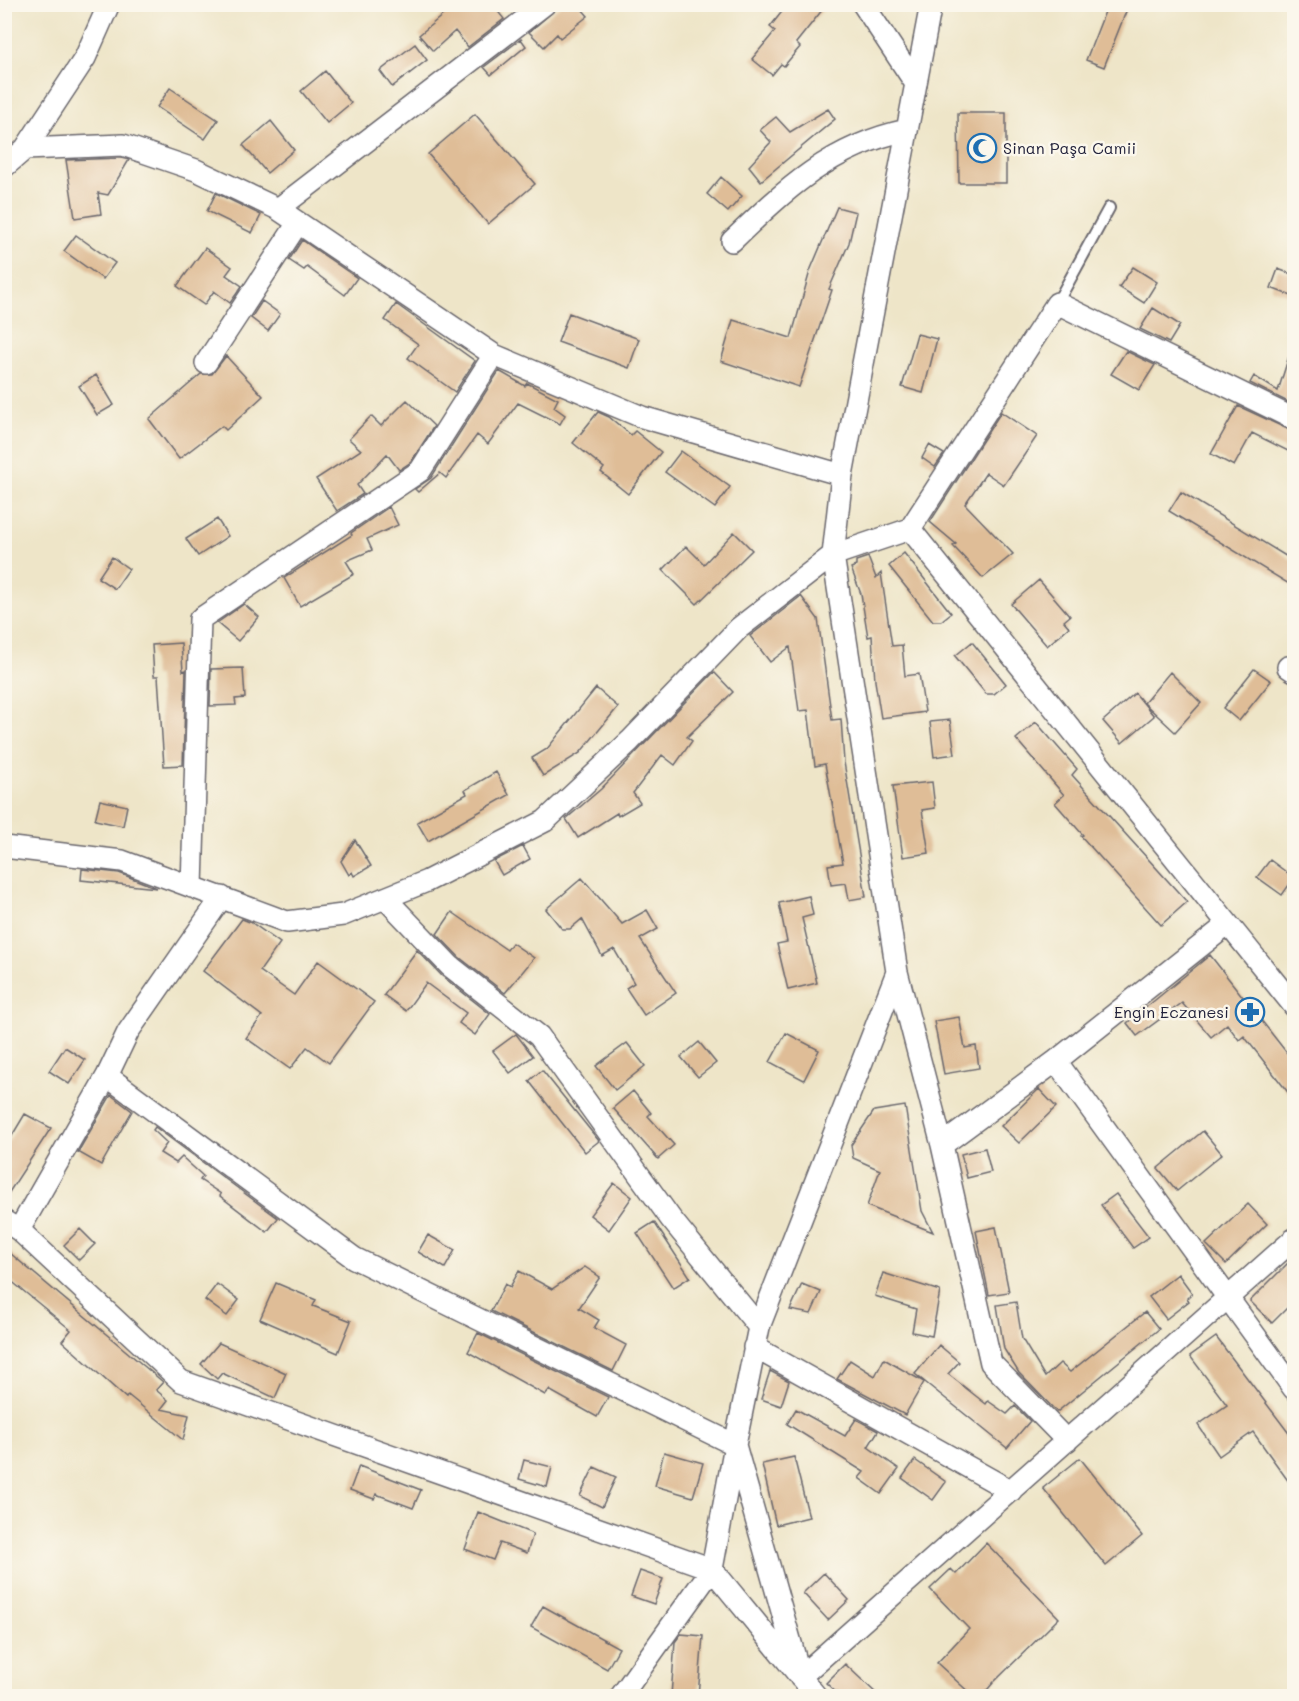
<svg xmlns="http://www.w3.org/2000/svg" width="1299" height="1701" font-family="Mali,sans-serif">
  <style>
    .building { fill: #dfbd97 }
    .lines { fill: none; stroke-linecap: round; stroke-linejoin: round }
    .lane-casing { stroke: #69666c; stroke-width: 14 }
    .street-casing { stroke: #69666c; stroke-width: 24 }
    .lane { stroke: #fff; stroke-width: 10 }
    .street { stroke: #fff; stroke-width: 21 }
    .labels { text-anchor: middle; stroke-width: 5; stroke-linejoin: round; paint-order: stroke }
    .poi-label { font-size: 16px; fill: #22223b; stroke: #fbf7ec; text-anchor: start }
  </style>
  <rect width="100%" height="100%" fill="#fbf7ec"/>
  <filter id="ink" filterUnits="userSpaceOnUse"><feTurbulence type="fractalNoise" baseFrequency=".0167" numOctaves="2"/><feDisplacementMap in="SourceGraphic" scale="12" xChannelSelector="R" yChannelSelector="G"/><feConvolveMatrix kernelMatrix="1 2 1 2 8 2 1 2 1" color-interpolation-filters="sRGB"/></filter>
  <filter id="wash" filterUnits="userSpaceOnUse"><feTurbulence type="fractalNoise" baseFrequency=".008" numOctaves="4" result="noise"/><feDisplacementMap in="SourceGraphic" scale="24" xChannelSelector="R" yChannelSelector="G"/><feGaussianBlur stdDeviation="1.35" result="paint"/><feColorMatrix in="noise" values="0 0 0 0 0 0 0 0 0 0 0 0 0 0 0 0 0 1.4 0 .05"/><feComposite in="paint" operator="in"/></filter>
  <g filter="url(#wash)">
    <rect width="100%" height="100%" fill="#eee5c8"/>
    <g id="blocks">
      <path class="building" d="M456,4h36l12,15 -36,28 -13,-16 -22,20 -14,-16z
        M562,4h22l-3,4 7,8 -28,22 -3,-4 -13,13 -15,-15z
        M788,4h39l-31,39 4,4 -16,19 -3,-2 -9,11 -20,-16 23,-28 -5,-4z
        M1108,4h21l-25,63 -18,-7z
        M521,39l5,7 -35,29 -7,-8z
        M415,44l12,16 -35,27 -12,-16z
        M325,71l26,32 -24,20 -26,-32z
        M170,88l48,32 -13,19 -48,-32z
        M828,109l7,10 -74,62 -12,-15 22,-24 -11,-12 16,-13 14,15z
        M958,113h48v70h-47z
        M475,114l60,70 -47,40 -60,-70z
        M271,121l23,29 -27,23 -24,-28z
        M121,158l8,2 -21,35 -10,-2 3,21 -26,4 -9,-58z
        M721,177l21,19 -14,16 -21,-18z
        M216,193l45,22 -9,18 -45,-22z
        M837,207l19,5 -7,31 -20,46 3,1 -33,97 -78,-26 12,-41 58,18 19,-67z
        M76,235l39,28 -12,16 -39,-28z
        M302,240l55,38 -12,17 -38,-28 -3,3 -15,-10z
        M205,248l27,19 -6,8 16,11 -12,17 -16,-12 -10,14 -27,-19z
        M1133,267l24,15 -13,21 -25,-16z
        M1278,269l16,6v22l-23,-9z
        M262,301l18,13 -12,17 -17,-13z
        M396,304l79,57 -20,31 -47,-34 10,-14 -33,-24z
        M1153,308l27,17 -11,18 -29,-14z
        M569,313l70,26 -10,29 -71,-26z
        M917,334l20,5 -14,54 -21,-6z
        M1126,351l29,14 -16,25 -28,-16z
        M1290,353l4,1v51l-44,-22 4,-7 24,15z
        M226,356l37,40 -37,34 -4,-4 -43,33 -30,-40 52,-45h11z
        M499,371l26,15 2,-3 31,16 -4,8 11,8 -5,9 -42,-21 -30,41 -11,-9 -31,43 -6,-5 -22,19 -3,-3 16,-11z
        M96,375l18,30 -17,10 -18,-29z
        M407,400l27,26 -23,36 -12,8 -12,-16 -30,31 6,9 -26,17 -21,-32 45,-29 -12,-11 22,-23 10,10z
        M1238,406l56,26v22l-42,-21 -18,33 -23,-12z
        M598,412l11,5 22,18 4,-4 26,21 -33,42 -27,-22 3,-4 -31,-25z
        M1001,412l36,24 -33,49 -18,-12 -21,31 48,50 -30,24 -30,-32 3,-2 -26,-22z
        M929,445l15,9 -9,13 -13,-9z
        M681,451l49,36 -15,21 -50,-36z
        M1181,492l113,69v26l-125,-76z
        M389,507l9,18 -31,14 5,11 -26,11 8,13 -54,32 -16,-28 68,-43 -1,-2z
        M217,519l11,17 -30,20 -12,-17z
        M734,532l18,18 -55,54 -34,-34 23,-24 18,18z
        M904,553l47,60 -10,8h-8l-44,-55z
        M112,557l17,12 -14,20 -17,-11z
        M868,557l8,21 5,-5 11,73 10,-1 3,31 14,-2 6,38 -44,6 -6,-37 -3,-45 -4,1 -7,-43 -10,-26 5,-2v-5z
        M1039,580l31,36 -6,5 5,6 -22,19 -36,-42z
        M801,596l17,23 14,101 9,-1 3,43 22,135 -17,3 -3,-17 -15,2 -3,-20 15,-2 -18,-99 -10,2 -7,-56 -9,1 -9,-64 -20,15 -20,-26z
        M244,604l15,13 -21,24 -21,-18z
        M972,642l34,42 -12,10h-8l-31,-38z
        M181,643l2,28 3,-1 -3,95 -19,1 -6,-90h-4l-2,-31z
        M243,668l2,30 -10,1 1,6 -26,1 1,-37z
        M1254,669l17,12 -32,40 -16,-13z
        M714,672l19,20 -46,45 5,4 -17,24 -13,-10 -29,38 7,10 -22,13 -1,-3 -39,25 -12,-19 35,-30z
        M1170,672l31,31 -26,29 -31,-29z
        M596,688l22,19 -38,46 -37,23 -11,-18 15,-9z
        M1135,693l19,23 -32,27 -19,-22z
        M950,720l5,34 -21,3 -4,-35z
        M1036,722l41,47 -5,6 115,127 -26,23 -80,-89 2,-1 -28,-32 9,-8 -48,-56z
        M496,772l13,23 -81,46 -11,-19 50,-28 -2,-4z
        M932,782l3,26 -13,2 7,43 -26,4 -10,-71z
        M100,800l27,6 -4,20 -28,-6z
        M355,840l16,26 -17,10 -2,-4 -3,3 -8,-14z
        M523,846l7,13 -28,16 -8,-14z
        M1270,860l24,18 -12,17 -25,-18z
        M82,869l37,4 38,15 -76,-8z
        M582,878l40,46 25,-14 11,19 -18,10 36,54 -32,22 -18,-27 8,-5 -20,-34 -12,7 -20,-37 -12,10h-8l-16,-20z
        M809,896l4,19 -11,3 15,65 -29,7 -11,-46 10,-2 -8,-39z
        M452,912l55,38 5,-7 22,15 -29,35 -46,-36 -22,-23z
        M242,919l10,4 28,20 -20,28 34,24 24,-34 56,41 -45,61 -22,-16 -17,22 -44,-31 16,-22 -59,-45z
        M417,950l25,26 48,38 -15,21 -16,-12 7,-10 -40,-30 -20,28 -22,-16z
        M1210,955l84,107v38l-50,-64 -5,4 -12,-16 -16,13 -29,-34 -45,33 -10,-13z
        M959,1017l6,31 11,-2 3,22 -35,6 -10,-53z
        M786,1033l33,17 -15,30 -34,-18z
        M516,1034l17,22 -23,17 -17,-22z
        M699,1042l17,21 -18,14 -17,-20z
        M627,1043l18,23 -30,24 -19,-24z
        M65,1047l20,13 -16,24 -20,-13z
        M542,1070l57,71 -14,11 -56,-71z
        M1039,1089l17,18 -37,36 -18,-17z
        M633,1091l18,22 -3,3 26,29 -16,14 -45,-51z
        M111,1095l21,16 -31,54 -23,-13z
        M905,1106l17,105 11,21 -66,-26 13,-36 -27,-12 -2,-13 23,-34z
        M25,1114l26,14 -47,72v-51z
        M155,1127l123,91 -11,14 -47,-36 1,-2 -21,-14 3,-4 -21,-19 -6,6 -16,-10 7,-10 -14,-13z
        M1203,1131l19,23 -45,37 -19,-23z
        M985,1148l6,24 -24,6 -6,-24z
        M614,1183l18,14 -23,33 -19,-15z
        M1116,1194l33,43 -16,11 -32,-43z
        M1248,1204l19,20 -41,40 -20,-20z
        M654,1222l36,55 -17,11 -36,-55z
        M996,1227l13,65 -20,3 -13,-64z
        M80,1229l15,15 -16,16 -15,-15z
        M428,1235l27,15 -10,18 -27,-16z
        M4,1248l159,134 -7,8 12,10 -7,9 28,6 -6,25 -55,-45 -2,3 -64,-57 9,-11 -67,-55z
        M1294,1257v44l-22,22 -22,-22z
        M585,1267l15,10 -21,31 20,12 -5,8 32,17 -13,26 -122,-60 14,-27 5,3 9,-16 33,18z
        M883,1273l57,18 -8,45 -20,-4 4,-23 -41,-13z
        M1178,1274l14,19 -5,5 2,3 -23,18 -17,-22z
        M276,1283l40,17 -3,6 38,15 -13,32 -78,-34z
        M217,1284l22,16 -12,16 -22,-16z
        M802,1284l19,8 -10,22 -21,-4z
        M1016,1302l6,37 23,38 15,-14 10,9 75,-60 14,17 -102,83 -38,-39 -15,-24 -7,-44z
        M478,1333l130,64 -11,20 -48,-27 -4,5 -77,-43z
        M1216,1337l78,103v49l-41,-57 -34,24 -21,-31 29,-20 -37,-49z
        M219,1343l67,30 -11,25 -53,-25 -5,6 -16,-15z
        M939,1345l20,17 -11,12 38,30 2,-3 19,13 8,-8 15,15 -23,27 -92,-74z
        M884,1359l40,23 -19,33 -68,-36 13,-19 25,16z
        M770,1371l19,10 -8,25 -20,-7z
        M796,1409l49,27 11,-17 22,12 -10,16 31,22 -18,25 -22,-16 5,-6 -77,-48z
        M664,1452l39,11 -10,34 -38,-11z
        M794,1457l15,60 -33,8 -14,-61z
        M1080,1458l62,78 -36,30 -63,-78z
        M524,1460l28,7 -5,20 -28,-8z
        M915,1460l31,22 -13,18 -31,-22z
        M359,1466l62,24 -8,18 -37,-14 -2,5 -24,-9z
        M594,1467l22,10 -14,30 -22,-11z
        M478,1512l55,22 -6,19 -27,-10 -7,17 -28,-11z
        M986,1543l73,75 -66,65 -11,13h-9l-36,-33 32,-34 -39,-40 21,-20 5,5z
        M640,1571l23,8 -9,25 -23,-8z
        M824,1573l25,27 -21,20 -25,-27z
        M543,1606l76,42 -12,21 -76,-42z
        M681,1634l22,2 -5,60h-27l4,-54z
        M845,1664l34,32h-39l-14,-13z"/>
    </g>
  </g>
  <g filter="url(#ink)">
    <use href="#blocks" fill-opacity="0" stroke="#69666c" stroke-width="1.5"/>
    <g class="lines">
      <g class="lane-casing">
        <path id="lane" d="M1057,303l52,-95"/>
      </g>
      <g class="street-casing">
        <path id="street" d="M863,4l53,80
          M931,4l-89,471 -9,80 64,417 45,173 49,218 76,78
          M25,149l60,-91 24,-54
          M4,167l21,-18 98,-4 73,25 82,39 216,146 148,62 200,58
          M278,209l267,-205
          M732,241c54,-52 99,-95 175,-111
          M206,363l92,-140
          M910,529l384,477
          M1288,667l6,4
          M4,847l118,14 165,61 56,-7 84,-34 118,-60 85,-80 109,-113 94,-73 77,-26 147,-226 237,116
          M192,887l8,-268 220,-148 74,-116
          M385,898l65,68 89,70 132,183 88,108
          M1056,1061l238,328
          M107,1076l247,182 381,187 -23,124 -91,127
          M942,1145l114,-84 171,-136
          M4,1221l15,9 162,151 531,188 104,127
          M19,1230l88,-154 21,-44 94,-135
          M754,1347l257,144
          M798,1668l-63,-223 24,-118 138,-355
          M800,1677l494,-438"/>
      </g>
      <use href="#lane" class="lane"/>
      <use href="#street" class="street"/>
    </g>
  </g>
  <defs>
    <g id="mosque-ring" transform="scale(1.5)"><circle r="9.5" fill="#fbf7ec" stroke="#1f6fb2" stroke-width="1.5"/><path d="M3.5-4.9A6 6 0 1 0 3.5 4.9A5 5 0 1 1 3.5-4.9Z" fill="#1f6fb2"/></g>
    <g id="pharmacy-ring" transform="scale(1.5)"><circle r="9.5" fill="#fbf7ec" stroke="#1f6fb2" stroke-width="1.5"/><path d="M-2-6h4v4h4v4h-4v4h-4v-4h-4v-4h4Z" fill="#1f6fb2"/></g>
  </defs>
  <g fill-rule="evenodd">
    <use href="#mosque-ring" x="982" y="148"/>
    <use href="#pharmacy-ring" x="1250" y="1012"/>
  </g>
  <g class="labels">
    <g class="poi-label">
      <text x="1003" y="154">Sinan Paşa Camii</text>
      <text x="1229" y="1018" text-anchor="end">Engin Eczanesi</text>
    </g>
  </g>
  <rect width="1299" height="1701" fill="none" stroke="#fbf7ec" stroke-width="24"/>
</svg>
